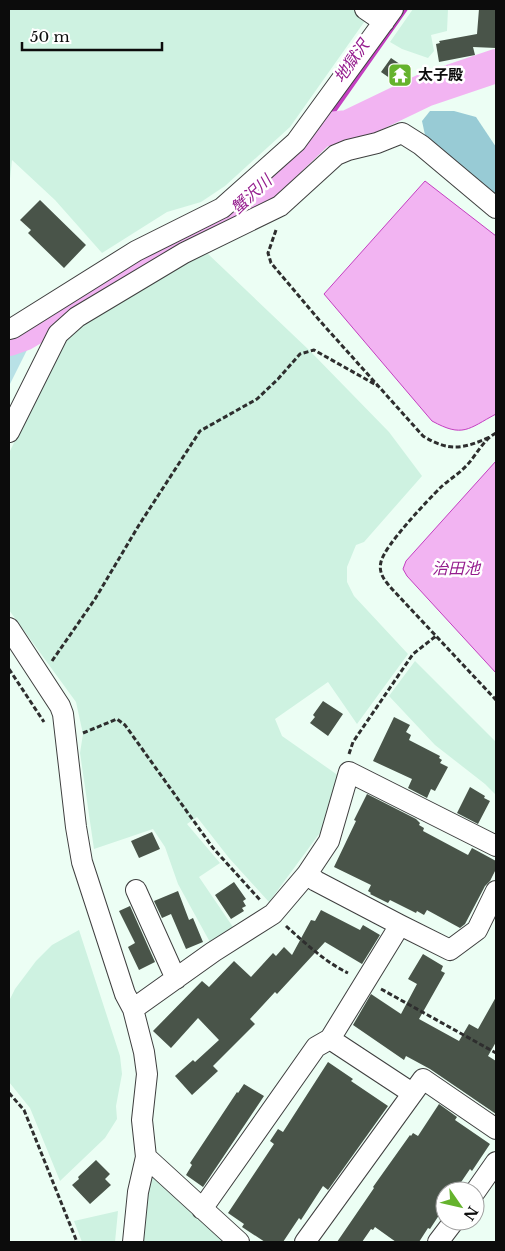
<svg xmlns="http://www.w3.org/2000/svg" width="505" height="1251" font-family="'Libre Baskerville','Noto Sans JP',serif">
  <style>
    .farmland { fill: #cef2e1 }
    .green { fill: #b8e1e6 }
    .forest { fill: #98cbd5 }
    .water { fill: #f2b4f2; stroke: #c43fc1 }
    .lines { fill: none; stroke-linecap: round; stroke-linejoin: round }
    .stream { stroke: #c43fc1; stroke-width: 5.5 }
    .river { stroke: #f2b4f2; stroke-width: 34 }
    .building { fill: #495449 }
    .minor-casing { stroke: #3f3f3f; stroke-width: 22 }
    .path { stroke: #2e2e2e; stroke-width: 3; stroke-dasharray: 5 2.5; stroke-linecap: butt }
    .minor { stroke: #fff; stroke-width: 20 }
    .labels { text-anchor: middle; stroke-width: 5; stroke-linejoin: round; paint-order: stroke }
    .poi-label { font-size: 15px; font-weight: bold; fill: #0c0c0c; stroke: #fff; text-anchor: start }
    .water-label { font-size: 16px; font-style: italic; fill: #951d8e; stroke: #fff }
  </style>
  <rect width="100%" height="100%" fill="#ecfef4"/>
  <path class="farmland" d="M9,9h345l13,9 -77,109 -65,59 -24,16 -34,10 -65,41 -47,-53 -43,-40 -3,28z
    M413,9h35l-1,22 -16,4 3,16 -6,7 -26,-9 -12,-7z
    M207,253l103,98 79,81 33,44 -58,66 -8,3 -9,22v15l7,14 54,58 -51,70 -29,-42 -53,37 7,17 57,40 -17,54 -53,72 -40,-44 -32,-41 -10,7 33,39 -21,14 36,53 -24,14 -33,-60 -13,-37 -12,-18 -59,20 -14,-96 3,-19 -7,-32 -67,-92v-157l53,-109 18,-21 106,-62z
    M415,661l81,81v53l-11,-11 -50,-39 -46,-49z
    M79,930l41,126 2,18 -6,32 1,13 -12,19 -45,43 -30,-73 -21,-26v-81l6,-12 21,-28 16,-16z
    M150,1173l78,69h-86z
    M118,1211l-3,31h-33l-8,-21z"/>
  <path class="green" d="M33,338l-24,48v-37z"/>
  <path class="forest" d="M430,111h24l22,6 20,30v48l-71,-60 -3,-14z"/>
  <path class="water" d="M425,181l71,55v178c-28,15 -33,24 -64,7l-108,-127z
    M496,461v212l-89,-97 -4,-7 3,-8z"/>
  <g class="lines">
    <path class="stream" d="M320,130l85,-121"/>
    <path class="river" d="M9,339l14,-5 134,-79 70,-39 33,-28 60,-58 28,-3 77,-37 71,-24"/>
  </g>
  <path class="building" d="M479,9h17v39l-23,-1 2,8 -36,7 -3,-18 4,-1 -1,-2 38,-7z
    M391,58l19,13 -9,15 -20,-14z
    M40,200l46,45 -22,23 -36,-35 3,-3 -11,-10z
    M323,701l20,13 -15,22 -18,-13 5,-6 -2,-2z
    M394,717l16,8 -4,7 5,3 -2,5 31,16 -1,2 3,2 -2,3 8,4 -13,24 -4,-2 -4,9 -19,-10 4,-9 -39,-18z
    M470,787l15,9 -1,2 6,3 -12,23 -21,-11z
    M367,794l49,25 4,4 -1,2 5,3 -1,3 45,24 4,-7 24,13v8l-6,12 -5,5 -20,38 -5,4 -33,-18 -3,5 -7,-4 -1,2 -26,-13 -2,3 -18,-9 1,-1 -3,-2 3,-6 -37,-18 22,-46 -2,-1z
    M152,832l8,17 -21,9 -8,-17z
    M234,882l12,17 -3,2 3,5 -4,2 2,3 -13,8 -16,-24z
    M178,891l11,29 4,-2 10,24 -17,7 -15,-35 -9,4 -8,-17z
    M130,906l25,56 -16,8 -11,-23 7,-4 -16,-32z
    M321,910l39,20 3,-5 17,10 -18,29 -37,-22 -48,52 -2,-2 -25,27 5,5 -42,42 5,5 -26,24 -17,-19 18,-16 2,2 24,-22 -21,-22 -27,30 -18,-17 49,-50 7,6 25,-26 17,16 22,-24 3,3 8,-9 8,8 19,-35 4,1z
    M423,954l20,12 -2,5 4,2 -26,46 40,22 10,-17 9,5 18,-32v45l-8,14 8,5v53l-66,-45 -24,-13 -2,4 -51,-35 18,-31 30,20 16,-30 -9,-5z
    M328,1062l25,17 -2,2 37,25 -60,84 -5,-4 -22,34 -2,-2 -16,24h-18l-23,-15 2,-3 -16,-11 46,-69 -4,-3 8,-12 5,3z
    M244,1084l20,12 -61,91 -17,-12 6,-10 -2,-2 47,-71 1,1z
    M439,1104l18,13 -2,3 35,24 -18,27 -2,-2 -15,22h-10v15l-15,23 -2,-1 -9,14h-23l-21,-15 -2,3 -2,-1 -9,13h-25l37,-54 -1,-1 37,-52 1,1 2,-3 5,3z
    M96,1160l14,14 -5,5 6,6 -21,19 -18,-19 7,-6 -1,-2z"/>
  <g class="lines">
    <g class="minor-casing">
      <path id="minor" d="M365,9l19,13
        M9,329l4,-1 123,-77 86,-43 74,-66 97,-133
        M9,432l49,-98 19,-17 107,-64 96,-47 56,-51 12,-5 29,-7 25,-10 19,12 75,63
        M9,628l51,78 3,8 13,113 6,35 43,132 8,15 11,43 3,22 -5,46 4,37 -8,35 -5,50
        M307,874l9,7 84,44 50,25 27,-20 19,-39
        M136,890l40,89
        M133,1009l80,-57 60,-38 34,-40 22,-33 20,-69 147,74
        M330,1039l70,-114
        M146,1157l93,85
        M475,1192l21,-30
        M202,1209l114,-162 14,-8 82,54
        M305,1242l118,-163 73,50
        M438,1242l16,-21"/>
    </g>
    <path class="path" d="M276,230l-8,23 3,10 49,58 103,115c26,16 40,13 67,1
      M496,433c-12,6 -19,21 -28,31 -8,9 -18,15 -27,23 -13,13 -57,59 -60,75 -3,11 4,19 11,27l104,111
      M52,661l43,-62 44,-74 61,-94 57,-32 21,-20 22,-25 14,-4 64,36
      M9,669l35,53
      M83,733l34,-14 8,6 88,123 47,52
      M349,754l4,-12 60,-88 23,-18
      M286,926c19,17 39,36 62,47
      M381,989l115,64
      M9,1093l15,17 53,132"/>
    <use href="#minor" class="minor"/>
  </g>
  <defs>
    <g id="temple-square" transform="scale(1.25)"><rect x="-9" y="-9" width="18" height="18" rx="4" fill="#65b32d" stroke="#fff"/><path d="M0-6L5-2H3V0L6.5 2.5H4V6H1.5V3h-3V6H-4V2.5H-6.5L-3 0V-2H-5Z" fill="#fff"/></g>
  </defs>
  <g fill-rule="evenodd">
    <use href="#temple-square" x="400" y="75"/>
  </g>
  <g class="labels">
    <g class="poi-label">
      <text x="418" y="80">太子殿</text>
    </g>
    <g class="water-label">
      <text transform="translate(351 61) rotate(-55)" y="6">地獄沢</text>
      <text transform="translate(251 194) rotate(-43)" y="6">蟹沢川</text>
      <text x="456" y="574">治田池</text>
    </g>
  </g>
  <rect width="505" height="1251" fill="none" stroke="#0c0c0c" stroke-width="20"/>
  <g transform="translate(460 1206) rotate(124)"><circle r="24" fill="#ffffff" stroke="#9e9e9e"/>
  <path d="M0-4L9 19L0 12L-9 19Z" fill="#65b32d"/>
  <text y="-8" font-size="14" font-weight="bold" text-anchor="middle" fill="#0c0c0c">N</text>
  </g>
  <path d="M22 42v8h140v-8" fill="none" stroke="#0c0c0c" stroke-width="2.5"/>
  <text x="30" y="42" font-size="15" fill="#0c0c0c" stroke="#ffffff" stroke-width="4" paint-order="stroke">50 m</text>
</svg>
